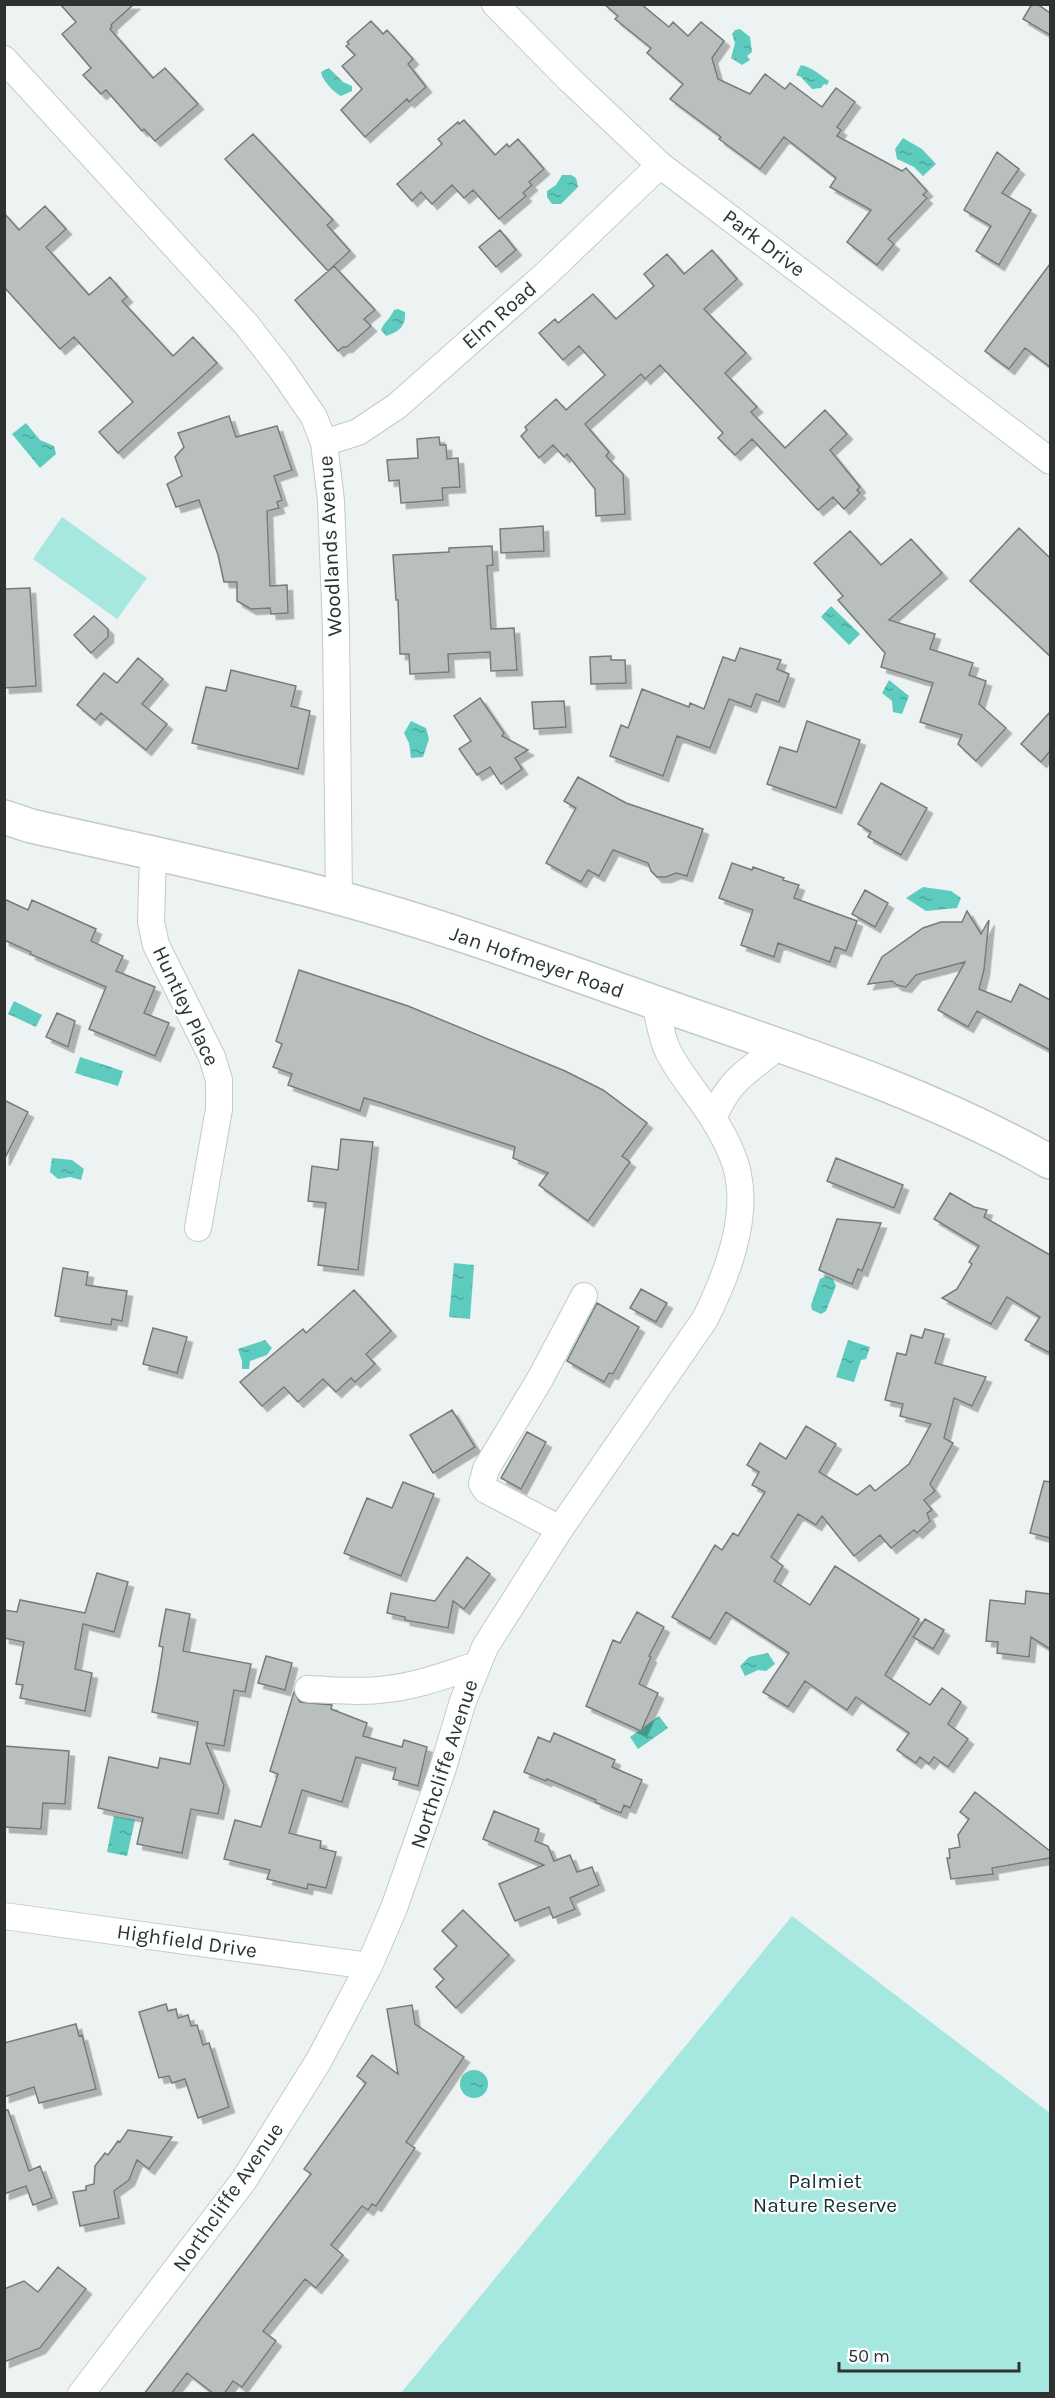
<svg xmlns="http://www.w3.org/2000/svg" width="1055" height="2398" font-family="Karla,sans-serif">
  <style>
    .park { fill: #a6e8df }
    .water { fill: url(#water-ripples) }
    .building { fill: #b9bfbe; stroke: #767c7b; stroke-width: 1.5; filter: url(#shadow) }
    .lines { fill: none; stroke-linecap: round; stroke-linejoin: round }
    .street-casing { stroke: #c3cac9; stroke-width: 28 }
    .secondary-casing { stroke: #c3cac9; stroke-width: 36 }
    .street { stroke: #fff; stroke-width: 26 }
    .secondary { stroke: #fff; stroke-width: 33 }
    .labels { text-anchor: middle; stroke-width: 4.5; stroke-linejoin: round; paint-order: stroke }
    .street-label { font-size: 21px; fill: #2f3231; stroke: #fcffff }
    .park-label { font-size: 21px; fill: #1a2e2b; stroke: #fcffff }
  </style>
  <defs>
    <pattern id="water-ripples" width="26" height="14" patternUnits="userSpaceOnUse" patternTransform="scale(1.5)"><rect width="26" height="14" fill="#5dccbf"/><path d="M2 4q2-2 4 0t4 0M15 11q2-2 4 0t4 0" fill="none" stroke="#4da69c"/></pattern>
    <filter id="shadow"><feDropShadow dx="5.5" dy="5.5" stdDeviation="0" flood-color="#0004"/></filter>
  </defs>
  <rect width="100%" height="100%" fill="#ecf3f2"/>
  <path class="park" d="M62,517l85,61 -30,41 -84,-60z
    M792,1916l258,197v280h-649z"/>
  <path class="water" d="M740,29l10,8 2,15 -5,4 3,4 -8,5 -11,-7 4,-15 -3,-9 3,-4z
    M801,65c12,3 18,9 28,16l-2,4 -3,-1 -3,4 -9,1 -11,-12 -5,-2z
    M329,68l14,14 9,4v5l-11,5c-7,-3 -19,-16 -20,-24z
    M903,138l19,11 14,15 -13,12 -9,-9 -17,-8 -2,-10z
    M562,175h9l5,3 2,9 -17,17h-9l-5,-7v-6l9,-6z
    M398,309l7,3c1,14 -6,20 -19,24l-5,-6c3,-8 9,-11 13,-20z
    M26,423l14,17 14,6 2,8 -16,14 -28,-34z
    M831,606l29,28 -11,11 -28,-28z
    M889,680l20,16 -7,18 -9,-2 -1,-11 -10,-8z
    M411,721l15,7 3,11 -6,18 -12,1 -2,-15 -5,-10z
    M923,887l28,4 10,7 -4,10 -31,3 -20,-13z
    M14,1001l28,14 -6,12 -28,-13z
    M80,1057l43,14 -5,15 -43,-13z
    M52,1158l20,2 12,9 -3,11 -11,-3 -12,2 -8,-7z
    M454,1263l20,2 -4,54 -21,-2z
    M826,1276l7,3 3,7 -10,25 -5,3 -9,-4 -1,-5 9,-26z
    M265,1340l7,8 -5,7 -17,6 -1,8h-7v-8l-4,-12z
    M848,1340l22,7 -4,12 -5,1 -7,22 -18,-5z
    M768,1653l7,11 -9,7 -8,-1 -13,6 -5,-10 9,-9z
    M659,1716l9,12 -30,21 -8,-12z
    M114,1816l21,4 -8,36 -20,-4z
    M460 2084a14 14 0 1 1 28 0a14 14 0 1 1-28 0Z"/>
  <path class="building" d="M60,4h74l-23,21 1,2 -2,2 43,49 12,-10 33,36 -43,37 -11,-12 -2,2 -36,-41 -5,4 -18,-19 8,-7 -29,-34 14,-12z
    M604,4h37l28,23 4,-5 15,14 13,-14 23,19 -12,17 6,21 32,15 15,-20 20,15 5,-6 32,24 14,-19 19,14 -18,25 4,3 -4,6 65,35 4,-3 21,23 -4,4 4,3 -39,41 6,5 -17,21 -30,-23 24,-32 -41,-23 6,-9 -52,-41 -24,32 -41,-30 2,-2 -51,-38 13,-15 -36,-31 4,-5 -36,-29 3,-3z
    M1032,4h5l13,9v22l-27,-16z
    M371,21l12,13 4,-4 26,29 -5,5 18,23 -17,15 -2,-3 -42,38 -24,-27 21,-21 -20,-23 13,-11 -9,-9 3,-2 -2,-2z
    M464,120l31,35 12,-11 2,3 9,-8 26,30 -15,13 3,3 -9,8 3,3 -27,23 -26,-29 -9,8 -12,-13 -20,19 -11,-12 -9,9 -15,-17 45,-40 -4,-5 20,-17 1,2z
    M253,134l80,86 -6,5 23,26 -22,20 -103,-112z
    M997,152l22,17 -17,24 29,17 -32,55 -23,-14 15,-25 -27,-16z
    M45,206l21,23 -20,18 43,48 21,-18 17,20 -5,4 51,55 20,-19 24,26 -99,90 -19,-21 34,-30 -59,-65 -14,12 -56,-62v-74l15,17z
    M500,230l16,20 -20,17 -17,-20z
    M712,250l25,29 -33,30 42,44 -21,20 32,34 -6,5 34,36 40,-38 22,24 -17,16 30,37 -3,3 3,3 -16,16 -11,-12 -15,13 -66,-71 -17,16 -17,-17 5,-5 -63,-68 -15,14 -4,-5 -56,50 24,28 -3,4 17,18 2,40 -29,2 -1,-27 -28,-35 -3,3 -11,-12 -14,13 -18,-22 6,-6 -2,-3 31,-28 10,11 39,-35 -26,-29 -16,14 -24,-27 16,-14 3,4 35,-29 23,25 38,-33 -10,-12 23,-20 17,20z
    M1050,264v103l-25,-19 -16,21 -24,-18z
    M334,266l41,44 -11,9 7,7 -24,21h-4l-5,4 -43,-51z
    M229,416l7,21 41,-11 15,44 -18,6 8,24 -5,2 2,6 -12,3 3,75 17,-1 1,28 -17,1 -1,-6 -19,1 -14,-8v-19h-13l-6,-27 -19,-55 -23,7 -9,-23 15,-8 -7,-19 9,-10 -6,-14z
    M439,437l1,8h6l1,14 11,-1 2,29 -18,1 1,12 -42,3 -2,-23 -10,1 -2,-21 31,-2 -1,-19z
    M543,526l1,25 -43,2 -1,-24z
    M1019,528l31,30v98l-80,-75z
    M850,531l31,34 30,-26 31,34 -53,47 46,14 -5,15 43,14 -4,12 17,6 -7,23 27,24 -30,33 -18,-17 4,-9 -42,-13 13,-39 -52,-16 4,-14 -47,-53 5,-4 -29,-33z
    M492,546l1,19 -6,1 4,63 23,-1 3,42 -26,1 -1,-19 -42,2 1,18 -39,2 -1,-20h-9l-2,-54h-2l-3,-45 56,-3v-4z
    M30,588l6,98 -32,2v-99z
    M94,616l14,13v8l-17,16 -17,-18z
    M740,648l41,12 -4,9 12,5 -10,28 -23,-8 -5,13 -22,-8 -19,49 -33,-12 -14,40 -53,-20 11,-31 7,3 14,-39 47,18 1,-4 14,6 19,-52 12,4z
    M611,656v4h14l1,23 -35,1 -1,-27z
    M138,658l25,21 -21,25 25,20 -21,26 -45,-37 -6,7 -18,-15 27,-32 13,10z
    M231,670l65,16 -5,20 19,5 -12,58 -106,-26 14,-56 20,4z
    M480,698l24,35 -2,3 26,14 -13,8 7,11 -21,15 -11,-17 -13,8 -18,-26 12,-8 -17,-25z
    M564,701l2,26 -32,2 -2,-27z
    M1050,712v39l-9,11 -20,-18z
    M807,721l53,19 -24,68 -69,-24 13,-37 17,5z
    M578,777l48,26 77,26 -16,47 -11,-3 -10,4h-9l-6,-6 -3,-8 -35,-13 -14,26 -11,-6 -7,12 -35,-19 30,-55 -12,-7z
    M881,783l46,25 -26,47 -33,-18 3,-5 -13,-8z
    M732,863l20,7 1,-3 31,11 -1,2 16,5 -5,13 63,23 -11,30 -11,-4 -5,15 -52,-19 -4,14 -33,-12 12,-35 -34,-12z
    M865,890l23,13 -13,24 -23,-13z
    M4,899l24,11 4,-10 64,29 -5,12 32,15 -7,15 39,16 -11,26 25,10 -14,33 -66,-27 17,-42 -76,-33 1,-2 -27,-12z
    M967,911l14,23 8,-14 -5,50 -5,19 32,13 9,-18 30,16v50l-73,-39 -9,16 -30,-17 27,-48 -49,13 -10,12 -9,-2 -5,-4 -24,3 14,-27 41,-29 18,-6h21z
    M299,970l109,36 157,65 38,19 44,33 -25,33 8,6 -42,59 -49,-36 9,-12 -35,-15 2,-11 -137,-45 -14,-4 -4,13 -72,-26 4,-11 -19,-7 9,-23 -6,-3z
    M57,1013l18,8 -7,26 -22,-10z
    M4,1100l24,12 -24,48z
    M341,1139l32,3 -15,128 -40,-5 8,-62 -18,-2 4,-35 26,4z
    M836,1158l67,27 -9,23 -67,-27z
    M950,1193l24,14 13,3 -3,7 66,38v98l-25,-13 15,-23 -33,-20 -16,27 -49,-26 15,-9 15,-25 -3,-2 10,-16 -45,-27z
    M837,1219l44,4 -19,48 -4,-2 -6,15 -33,-14z
    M63,1268l25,4 -2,13 41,6 -5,30 -10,-2 -1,6 -56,-9z
    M641,1289l26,14 -11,19 -26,-14z
    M354,1290l37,41 -25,23 9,10 -20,18 -4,-4 -15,14 -13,-13 -25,23 -14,-15 -22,19 -22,-24 63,-53 3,4z
    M597,1303l42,24 -26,47 -4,-1 -5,9 -37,-21z
    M153,1328l34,9 -10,36 -34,-9z
    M925,1329l19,5 -9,29 51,14 -14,29 -18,-8 -10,40 9,5 -23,41 5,7 -11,9 8,10 -5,3 3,8 -13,12 -3,-3 -23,18 -11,-13 -26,21 -32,-40 -6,9 -18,-11 -27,43 12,9 -9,15 36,24 25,-39 84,53 -34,56 45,30 12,-17 19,14 -13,22 20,15 -20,28 -14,-10 -5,7 -9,-7 -4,6 -19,-13 12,-17 -53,-36 -9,13 -42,-29 -17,26 -25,-15 26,-39 -63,-41 -16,27 -38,-22 43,-72 7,5 11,-17 5,3 27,-44 -13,-7 7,-13 -12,-7 13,-22 26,16 20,-33 30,18 -17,28 38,23 13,-10 5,6 34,-27 22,-40 -31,-8 3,-12 -18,-4 12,-47 9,2 5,-20 11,3z
    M452,1410l23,37 -42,26 -23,-38z
    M527,1432l19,10 -25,47 -20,-11z
    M1044,1481l6,1v56l-20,-5z
    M403,1482l31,12 -33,82 -57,-23 23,-55 25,10z
    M467,1557l23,17 -26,35 -11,-8 -5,27 -43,-8v-3l-18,-4 4,-20 44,8z
    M97,1573l31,9 -14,50 -31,-8 -8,45 17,4 -7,38 -65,-13 3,-13 -7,-1 8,-42 -20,-4v-28l13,2 3,-12 65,13z
    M1026,1591l24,3v55l-19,-12 -2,20 -32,-4 1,-11 -12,-1 4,-41 35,4z
    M166,1609l24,5 -7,37 68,13 -6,28 -11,-2 -10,56 -18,-3 18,42 -6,29 -27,-5 -9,44 -45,-9 6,-26 -45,-10 11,-51 49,11 2,-10 30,6 8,-42 -46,-10 7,-39 4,-26 -4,-1z
    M637,1612l27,15 -15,29 2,1 -12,27 19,9 -17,38 -55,-25 27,-66 7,3z
    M925,1619l19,11 -11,19 -20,-12z
    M266,1656l26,7 -7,27 -27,-7z
    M294,1692l6,10 32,3 -1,4 36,14 -4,13 39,11 2,-7 23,7 -9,39 -25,-7 3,-11 -40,-11 -14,45 -40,-12 -13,43 32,8 -1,7 16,4 -10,36 -18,-4 -1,5 -40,-10 3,-9 -46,-11 11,-39 26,7 17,-53 -8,-3z
    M554,1733l61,27 -3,7 30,13 -12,28 -6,-3 -3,8 -26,-11 1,-2 -49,-21 -1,2 -22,-9 14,-35 12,5z
    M4,1746l65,5 -4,53 -22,-1 -2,26 -37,-2z
    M975,1792l75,59v7l-58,10 1,6 -42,5 -4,-21h3l-1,-9 11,-2 -2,-12 11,-16 -9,-7z
    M494,1811l45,18 -4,12 13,5 6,15 16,-6 7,17 15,-5 7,18 -29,13 5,11 -22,9 -4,-11 -34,14 -16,-37 45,-19 -61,-26z
    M463,1910l46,45 -53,53 -20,-21 8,-8 -10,-10 23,-23 -15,-15z
    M166,2004l2,7 8,-2 2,9 10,-3 3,11 6,-1 6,20 6,-2 20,64 -31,11 -13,-39 -13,4 -3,-7 -10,2 -20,-66z
    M412,2005l3,19 49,33 -58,85 9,6 -39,58 -4,-2 -4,6 -6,-4 -31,39 12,10 -27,33 -11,-9 -42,52 13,10 -34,46 -9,-6 -9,13h-10l-27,-21 -16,21h-27l167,-220 -7,-5 62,-86 -9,-7 15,-21 26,19 -11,-65z
    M76,2024l3,12 3,-1 14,54 -57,14 -5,-16 -30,10v-54z
    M4,2110h4l21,61 11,-5 12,32 -19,7 -7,-19 -22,8z
    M128,2130l44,7 -23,32 -12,-9 -8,20 -15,11 5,27 -39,8 -7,-34 13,-2v-4l8,-2 1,-18 10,-13 3,2 10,-14 2,1z
    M58,2267l28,22 -46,59 -36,14v-73l20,-8 14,11z"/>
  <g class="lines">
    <g class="street-casing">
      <path id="street" d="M495,4l74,75 91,86 390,296
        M4,59l242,265 35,45 33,48 10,26 7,58 5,127 3,270
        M324,443l34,-11 39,-26 148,-131 115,-110
        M153,853l-2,69 5,23 56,112 7,23v29l-21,119
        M713,1118c20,-44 33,-43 65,-72
        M560,1529l-74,-39 -4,-6 4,-15 54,-90 44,-83
        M308,1689c27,1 53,4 79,0 31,-3 61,-15 90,-24
        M4,1916l365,50
        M81,2394l163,-214 74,-118 51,-96 25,-58 48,-137 21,-70 22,-54 75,-118 145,-210c21,-42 43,-97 33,-145 -4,-19 -14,-38 -24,-54 -14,-24 -34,-44 -46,-69 -7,-14 -9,-33 -13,-48"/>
    </g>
    <g class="secondary-casing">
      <path id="secondary" d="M4,817l27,9c102,23 205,44 305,71 119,32 234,76 349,116 125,43 251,84 365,149"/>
    </g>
    <use href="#street" class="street"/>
    <use href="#secondary" class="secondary"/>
  </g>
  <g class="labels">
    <g class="street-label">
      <text transform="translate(764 243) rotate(37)" y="7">Park Drive</text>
      <text transform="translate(499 315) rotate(-41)" y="7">Elm Road</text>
      <text transform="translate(330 546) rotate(-93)" y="7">Woodlands Avenue</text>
      <text transform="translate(537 962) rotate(19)" y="7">Jan Hofmeyer Road</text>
      <text transform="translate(186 1006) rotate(65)" y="7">Huntley Place</text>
      <text transform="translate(444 1764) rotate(-72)" y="7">Northcliffe Avenue</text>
      <text transform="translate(187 1941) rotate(8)" y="7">Highfield Drive</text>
      <text transform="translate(228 2197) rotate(-55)" y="7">Northcliffe Avenue</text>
    </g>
    <g class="park-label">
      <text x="825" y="2188">Palmiet<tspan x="825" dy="24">Nature Reserve</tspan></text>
    </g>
  </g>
  <rect width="1055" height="2398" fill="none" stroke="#2f3231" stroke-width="12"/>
  <path d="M839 2362v9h180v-9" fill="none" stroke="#2f3231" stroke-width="3"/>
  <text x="848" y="2362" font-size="18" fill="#2f3231" stroke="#fcffff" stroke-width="4.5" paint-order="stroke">50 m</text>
</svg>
